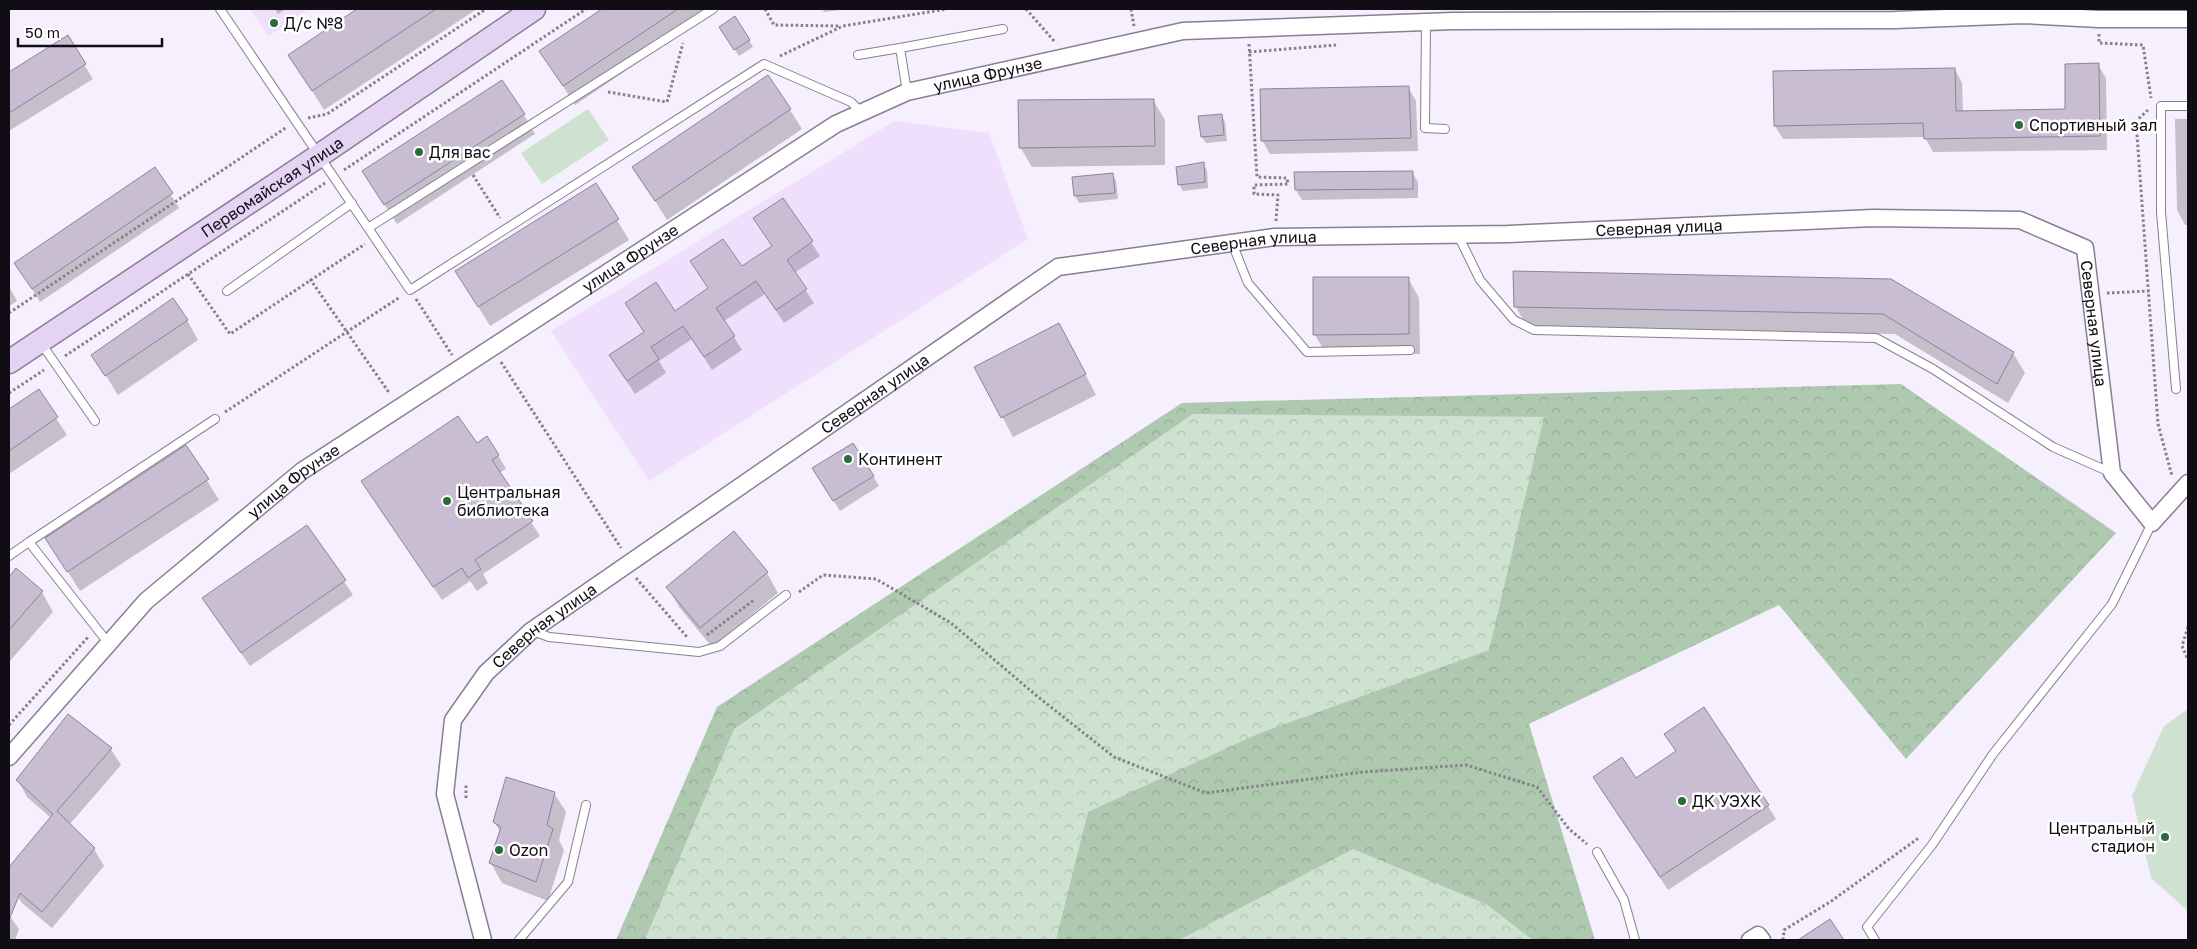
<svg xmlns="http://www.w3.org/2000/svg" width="2197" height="949" font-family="'Golos Text',sans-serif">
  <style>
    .built { fill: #efdffd }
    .forest { fill: url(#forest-crowns) }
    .park { fill: url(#park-crowns) }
    .pitch { fill: #cfe2d1 }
    .shadow { fill: #0003 }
    .building { fill: #c9bdd4; stroke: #8e8398 }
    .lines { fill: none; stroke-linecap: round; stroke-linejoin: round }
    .service-casing { stroke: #897e93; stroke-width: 10 }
    .minor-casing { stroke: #897e93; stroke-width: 19 }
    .secondary-casing { stroke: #897e93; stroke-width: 25 }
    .path { stroke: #86808b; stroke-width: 3; stroke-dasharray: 2.5 2.5; stroke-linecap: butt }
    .service { stroke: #fff; stroke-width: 8 }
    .minor { stroke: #fff; stroke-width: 16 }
    .secondary { stroke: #e5d3f3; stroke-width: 22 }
    .poi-dot { fill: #296c36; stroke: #fff; stroke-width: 2 }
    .labels { text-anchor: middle; stroke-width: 5; stroke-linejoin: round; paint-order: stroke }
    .poi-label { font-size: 16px; fill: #110d14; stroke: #fff; text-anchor: start }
    .street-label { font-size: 16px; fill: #110d14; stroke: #fff }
  </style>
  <defs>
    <pattern id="forest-crowns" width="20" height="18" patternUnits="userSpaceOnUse" patternTransform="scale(1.25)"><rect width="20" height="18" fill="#afc9b1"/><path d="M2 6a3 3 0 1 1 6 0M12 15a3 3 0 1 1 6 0" fill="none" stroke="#96ab97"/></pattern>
    <pattern id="park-crowns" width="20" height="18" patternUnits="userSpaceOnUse" patternTransform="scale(1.25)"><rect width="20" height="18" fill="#cfe2d1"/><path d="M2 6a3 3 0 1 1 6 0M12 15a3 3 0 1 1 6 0" fill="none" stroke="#b1c1b3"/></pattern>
  </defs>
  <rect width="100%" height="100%" fill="#f6effd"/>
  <path class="built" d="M250,9h59l-40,27z
    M895,121l94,12 39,106 -379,242 -98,-150z"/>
  <path class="forest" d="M1901,384l215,149 -210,226 -127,-154 -250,119 66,216h-979l101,-233 465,-304z"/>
  <path class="park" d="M1193,414l351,3 -55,233 -229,83 -172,79 -32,128h-411l89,-211z
    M1353,849l133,55 47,36h-354z"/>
  <path class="pitch" d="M588,109l21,31 -67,44 -21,-31z
    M2188,709v202l-37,-33 -19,-82 32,-70z"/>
  <path class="shadow" d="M275,9h11l-8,5z
    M360,9h117l-153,101 -34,-55z
    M604,9h103l3,5 -135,91 -34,-53z
    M822,9h26l-24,3z
    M735,18l18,29 -14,9 -14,-22z
    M67,36l26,43 -84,52v-61l1,2z
    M2098,65l8,13 1,72 -174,2 -8,-15 -142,2 -8,-13 180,-57 7,14 1,29 103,-2z
    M1408,87l8,14 2,50 -148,3 -8,-14z
    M1153,100l12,20v45l-133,2 -12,-20z
    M790,110l12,19 -135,91 -33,-52z
    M524,115l11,19 -138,90 -33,-52z
    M1221,115l4,7 2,19 -21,2 -4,-6z
    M2175,119h13v106h-3l-8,-15z
    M1203,164l4,6 1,18 -25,3 -4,-7z
    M155,169l24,39 -139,94 -24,-39z
    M1412,172l6,10v16l-116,2 -6,-10z
    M1112,174l4,7 2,18 -39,4 -4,-7z
    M596,185l33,55 -139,86 -33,-54z
    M783,199l37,57 -26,17 20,30 -30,20 -19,-29 -41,27 18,29 -30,20 -20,-31 -33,22 7,12 -31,21 -25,-38 34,-24 -18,-28 48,8 98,-65 -17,-28z
    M1408,278l11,20 1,56h-94l-11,-19z
    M1890,281l123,72 12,20 -17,30 -113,-69 -368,-7 -11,-20z
    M9,286l8,15 -8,5z
    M187,320l11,20 -80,55 -25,-40z
    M1070,344l26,51 -83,42 -37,-70z
    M38,391l29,44 -58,39v-63z
    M476,445l22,10 8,14 -7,4 41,63 -57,38 5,9 -11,8 -7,-10 -28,19 -71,-105z
    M186,447l33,53 -139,91 -33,-52z
    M873,476l6,10 -39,25 -20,-32z
    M307,526l46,69 -103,71 -38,-54z
    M734,533l33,40 11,20 -66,54 -33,-40 -11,-20z
    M16,570l26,22 11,20 -44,50v-83z
    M1665,734l103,72 8,13 -108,71 -66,-99 34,-11 40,-28z
    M111,749l10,16 -52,60 25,24 10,17 -52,62 -30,-25 -13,-18v-16l42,-51 -24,-21 -9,-17z
    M554,793l12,19 -7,28 5,10 -16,51 -46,-18 -11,-20 10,-30 -7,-11z
    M9,915l10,14 -4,11h-6z"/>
  <path class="building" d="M357,9h79l-124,82 -24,-36z
    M602,9h76l-115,77 -24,-35z
    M735,16l15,24 -16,10 -15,-23z
    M68,35l18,29 -77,49v-41z
    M2099,63l1,73 -176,3 -1,-16 -149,3 -1,-55 182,-3 1,43 109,-2v-45z
    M768,75l23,34 -136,92 -23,-34z
    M502,80l23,34 -141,91 -22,-34z
    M1409,86l2,52 -150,3 -1,-52z
    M1154,99l1,47 -136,2 -1,-48z
    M1222,114l2,21 -23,2 -3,-21z
    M1204,162l1,20 -27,3 -2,-18z
    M155,167l18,26 -141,96 -18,-26z
    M1413,171v18l-118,1 -1,-18z
    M1113,173l2,20 -41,3 -2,-19z
    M596,183l23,36 -141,88 -23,-36z
    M783,198l30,43 -26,19 20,29 -31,21 -20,-29 -40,27 19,28 -31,21 -21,-31 -32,21 8,12 -32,22 -18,-26 35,-23 -19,-29 31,-21 19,29 33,-23 -18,-27 33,-22 19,27 30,-20 -19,-28z
    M1513,271l378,8 123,73 -17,32 -114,-70 -369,-7z
    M1313,277h96v57l-96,1z
    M173,298l15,22 -83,56 -14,-21z
    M1059,323l27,51 -85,44 -27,-51z
    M39,389l19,28 -49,34v-42z
    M458,416l19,27 10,-7 12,19 -7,5 41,61 -58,39 6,9 -13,9 -6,-10 -29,19 -72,-106z
    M853,443l21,33 -41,25 -21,-33z
    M186,445l23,34 -142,93 -22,-34z
    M307,525l39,55 -105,73 -39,-55z
    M734,531l34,41 -68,56 -34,-41z
    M16,568l27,23 -34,39v-53z
    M1704,707l65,98 -109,72 -67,-100 29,-20 14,21 40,-27 -12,-17z
    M68,714l44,34 -55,63 38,37 -53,64 -22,-19 -11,27v-53l44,-53 -37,-34z
    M506,777l49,15 -8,33 6,4 -17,53 -47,-19 12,-36 -8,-5z
    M1830,919l14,21h-46z"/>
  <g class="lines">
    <g class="service-casing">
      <path id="service" d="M220,9l190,281 354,-226 87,38 11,11
        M1426,22l-1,106 20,1
        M858,55l42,-7
        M907,92l-7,-44 103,-19
        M368,228l345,-219
        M1458,235l22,45 34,40 20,10 342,8 57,31 120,78 59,26
        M1232,243l16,40 59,69 103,-2
        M227,291l125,-88
        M41,343l54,78
        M2176,389l-15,-177v-106h27
        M9,556l20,-14
        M533,631l16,6 150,15 21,-6 66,-51
        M109,644l-80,-102 186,-123
        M1597,852l27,48 11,40
        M519,940l49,-58 18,-77
        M1875,940l-8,-13 65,-82 61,-91 119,-150 40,-81"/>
    </g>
    <g class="minor-casing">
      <g id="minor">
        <path id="s1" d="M9,757l137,-156 156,-130 534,-347 71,-32 276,-61 270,-10 442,-1 129,-5 75,4h89"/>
        <path id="s2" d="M483,940l-38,-146 8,-74 33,-47 45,-42 527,-364 217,-30 233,-3 365,-16 147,2 65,28 27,225 40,50 36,-40"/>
        <path d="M1750,940l8,-5 4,5"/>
      </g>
    </g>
    <g class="secondary-casing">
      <g id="secondary">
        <path id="s3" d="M9,362l311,-207 214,-146"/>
      </g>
    </g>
    <path class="path" d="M765,9l9,16 66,1
      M1026,9l29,33
      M1131,9l3,17
      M2099,34v9l44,2 8,53
      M1249,44l8,133 30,1 1,6 -34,1v9l24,1 -2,26
      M1249,52l87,-7
      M780,56l63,-30 104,-17
      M608,92l59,10 16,-59
      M2148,110l-12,11 22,303 14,52
      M308,118l19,-4 159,-105
      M344,170l242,-161
      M473,175l27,43
      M188,274l42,60 135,-90
      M310,279l80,115
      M2107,293l42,-2
      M416,299l36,56
      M9,313l278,-186
      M65,356l260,-173
      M501,362l120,186
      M9,393l35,-23
      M225,412l175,-115
      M636,578l51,59
      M799,592l24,-17 53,4 75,44 86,73 77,61 92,36 157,-21 103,-7 71,22 32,42 18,15
      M2188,627l-6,19 6,14
      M707,635l47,-35
      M9,725l80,-89
      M466,798v-14
      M1783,940l1,-10 46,-28 90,-65"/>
    <use href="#service" class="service"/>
    <use href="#minor" class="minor"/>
    <use href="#secondary" class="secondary"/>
  </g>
  <g class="poi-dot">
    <circle cx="274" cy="23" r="5"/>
    <circle cx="2019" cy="125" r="5"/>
    <circle cx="419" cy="152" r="5"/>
    <circle cx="848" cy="459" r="5"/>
    <circle cx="447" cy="501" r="5"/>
    <circle cx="1682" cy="801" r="5"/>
    <circle cx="2165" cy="837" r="5"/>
    <circle cx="499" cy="850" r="5"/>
  </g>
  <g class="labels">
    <g class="poi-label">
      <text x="284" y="29">Д/с №8</text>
      <text x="2029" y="131">Спортивный зал</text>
      <text x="429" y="158">Для вас</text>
      <text x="858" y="465">Континент</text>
      <text x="457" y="498">Центральная<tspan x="457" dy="18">библиотека</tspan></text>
      <text x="1692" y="807">ДК УЭХК</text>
      <text x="2155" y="834" text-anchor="end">Центральный<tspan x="2155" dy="18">стадион</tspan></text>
      <text x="509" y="856">Ozon</text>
    </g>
    <g class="street-label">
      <text dy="6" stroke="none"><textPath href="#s1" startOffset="1208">улица Фрунзе</textPath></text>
      <text dy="6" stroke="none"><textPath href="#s3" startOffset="316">Первомайская улица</textPath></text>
      <text dy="6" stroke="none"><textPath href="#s2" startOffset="1588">Северная улица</textPath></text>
      <text dy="6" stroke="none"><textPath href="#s2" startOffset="1182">Северная улица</textPath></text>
      <text dy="6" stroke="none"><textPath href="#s1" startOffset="802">улица Фрунзе</textPath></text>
      <text dy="6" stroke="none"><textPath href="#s2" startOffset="2096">Северная улица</textPath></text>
      <text dy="6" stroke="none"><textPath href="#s2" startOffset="762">Северная улица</textPath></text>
      <text dy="6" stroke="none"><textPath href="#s1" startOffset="398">улица Фрунзе</textPath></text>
      <text dy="6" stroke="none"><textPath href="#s2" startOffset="358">Северная улица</textPath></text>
    </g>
  </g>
  <rect width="2197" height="949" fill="none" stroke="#110d14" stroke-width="20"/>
  <path d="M18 38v8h144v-8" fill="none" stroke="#110d14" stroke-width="2.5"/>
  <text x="25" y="38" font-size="15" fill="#110d14" stroke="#ffffff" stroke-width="4" paint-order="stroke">50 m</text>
</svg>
